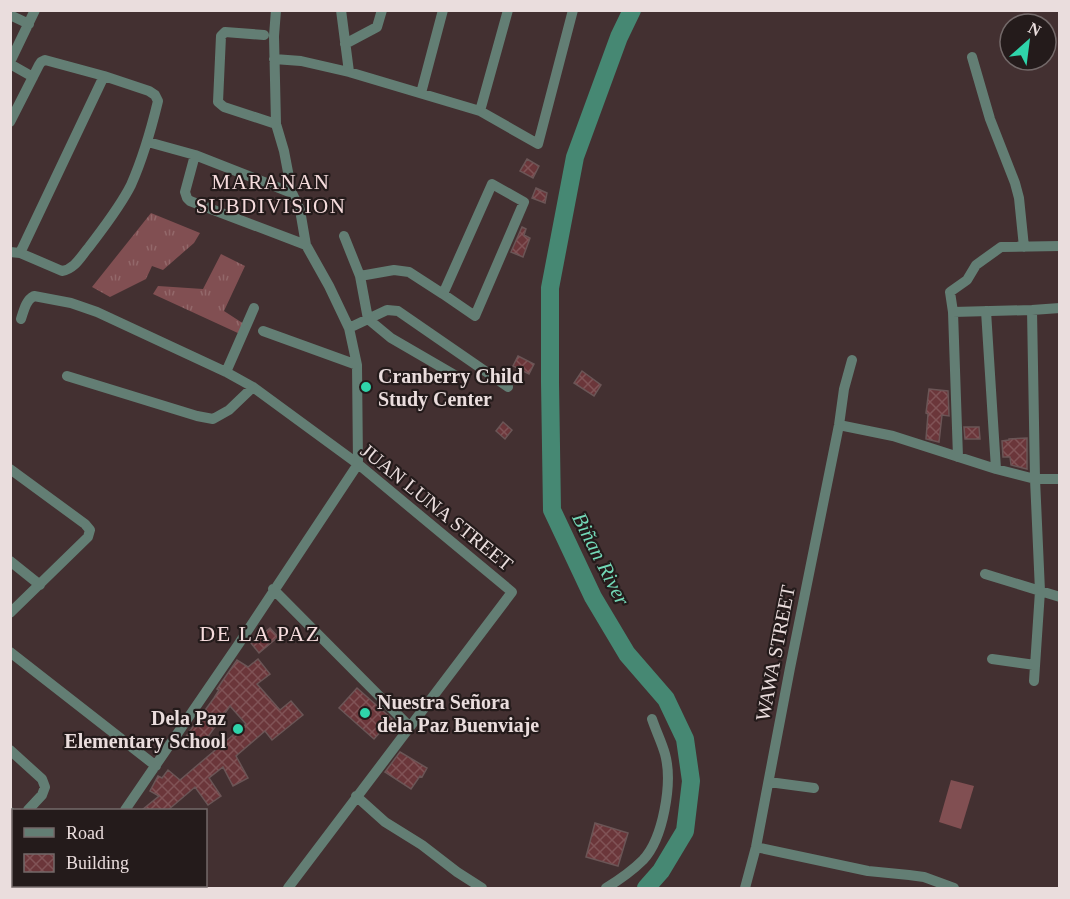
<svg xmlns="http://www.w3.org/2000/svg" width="1070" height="899" font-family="'Times New Roman',serif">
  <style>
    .grass { fill: url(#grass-tufts) }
    .garden { fill: #814f52 }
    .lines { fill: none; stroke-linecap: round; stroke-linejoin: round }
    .river { stroke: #468873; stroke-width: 18 }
    .building { fill: url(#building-cross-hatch); stroke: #6b5556; stroke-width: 1.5 }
    .minor { stroke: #637e74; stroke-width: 10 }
    .poi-dot { fill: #2fd4aa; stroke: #241b1b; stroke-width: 2 }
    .labels { text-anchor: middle; stroke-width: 4.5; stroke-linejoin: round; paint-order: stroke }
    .poi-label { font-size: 20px; font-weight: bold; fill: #eadddd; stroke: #241b1b; text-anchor: start }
    .street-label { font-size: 20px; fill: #eadddd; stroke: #241b1b }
    .neighbourhood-label { font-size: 21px; letter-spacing: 1.5px; fill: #f5dbdc; stroke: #241b1b }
    .water-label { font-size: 21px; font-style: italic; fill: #73d8b7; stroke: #241b1b }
    .quarter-label { font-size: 22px; letter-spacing: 1.5px; fill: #f5dbdc; stroke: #241b1b }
  </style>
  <defs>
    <pattern id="grass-tufts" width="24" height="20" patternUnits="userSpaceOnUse" patternTransform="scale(1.5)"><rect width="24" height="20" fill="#814f52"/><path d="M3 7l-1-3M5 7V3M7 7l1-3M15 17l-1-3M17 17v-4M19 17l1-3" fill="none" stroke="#93686a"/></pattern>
    <pattern id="building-cross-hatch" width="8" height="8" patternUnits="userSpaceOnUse" patternTransform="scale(1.5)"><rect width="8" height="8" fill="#6b363a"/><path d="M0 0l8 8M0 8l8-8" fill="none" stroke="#805356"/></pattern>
  </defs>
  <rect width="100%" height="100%" fill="#433031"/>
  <path class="grass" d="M151,213l49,20 -6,10 -31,27 -11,-4 -6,13 -36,18 -18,-10z
    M221,254l24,12 -21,45 20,13 -4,10 -87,-40 5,-8 45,3z"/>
  <path class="garden" d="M951,780l23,6 -13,43 -22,-7z"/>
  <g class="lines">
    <path class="river" d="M632,10l-13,27 -44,120 -25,131v94l2,128 41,87 34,57 39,45 19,40 6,42 -6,50 -24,40 -15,17"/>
  </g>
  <path class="building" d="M527,159l12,7 -6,12 -13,-7z
    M536,188l11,5 -2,10 -13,-5z
    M522,227l4,2 -2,6 6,3 -7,19 -12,-5z
    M518,356l16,8 -5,10 -16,-8z
    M582,371l19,14 -7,11 -20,-13z
    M929,389l19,2 1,25 -7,-1 -3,27 -13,-3 2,-25 -2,-1z
    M503,422l9,8 -7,9 -9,-8z
    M964,427h15l1,12h-15z
    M1027,438v31l-16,-4 -1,-8h-7l-1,-16 7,-1v-1z
    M270,628l8,9 -19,16 -8,-10z
    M258,659l12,15 -13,10 23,26 11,-9 12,14 -31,25 -7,-9 -29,25 12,22 -15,8 -10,-19 -14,11 12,18 -13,9 -13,-18 -27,23h-26l17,-14 -9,-5 8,-15 4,2 6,-8 12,10 66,-56 -16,-18 -31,43 -15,-10 30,-41 5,-8 -2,-1 20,-29 11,7z
    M357,688l35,31 -18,20 -35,-31z
    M400,752l27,16 -5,9 -2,-1 -9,13 -26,-17z
    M595,823l33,10 -10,33 -32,-9z"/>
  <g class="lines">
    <path class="minor" d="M341,10l8,62
      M10,15l19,9
      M264,35l-39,-3 -4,4 -3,66 6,5 52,17
      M345,44l32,-17 5,-17
      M972,57l18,62 25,64 4,15 5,49
      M274,59l27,2 48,11 131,39 58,33 35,-134
      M10,62l25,-52
      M10,64l23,13
      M421,93l22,-83
      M480,111l28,-101
      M10,122l29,-57 2,-3 4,-2 59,16 45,15 6,4 3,6c-7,29 -15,57 -27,84 -11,22 -27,42 -42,62 -8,9 -14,22 -27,24l-42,-18 -10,-1
      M148,142l47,13 97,38
      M195,155l-10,37 2,6 3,3 116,44
      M344,236l16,40 8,43 23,19 62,36
      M20,253l84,-177
      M360,276l34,-6 15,2 34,22 32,22 49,-114 -32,-18 -49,110
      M1032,310l3,169 5,112 -6,90
      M986,311l10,158
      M953,312l-3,-20 17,-12 9,-15 25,-18 59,-1
      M21,319c3,-9 5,-19 13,-23l37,7 26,9 129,60 27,15 105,77 154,128 -224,296
      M349,328l38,-18 11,1 110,76
      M263,331l94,34
      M226,372l28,-64
      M67,376l130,40 16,3 16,-9 24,-23
      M839,425l54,11 103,33 39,10h25
      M958,457l-5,-145 79,-2 28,-2
      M10,469l75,55 5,6 -2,7 -78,76
      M10,561l30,24
      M985,574l75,23
      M273,589l137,138
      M10,652l146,114
      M992,659l43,6
      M10,750l32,29 3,8 -3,8 -14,15
      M769,782l45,6
      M356,796l29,26 37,23 35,27 25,16
      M125,810l113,-165 120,-181 -1,-99 -8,-37 -20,-42 -23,-41 -6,-35 -8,-17 -8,-42 -8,-27 -2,-88 2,-26
      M10,812l4,3
      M10,831l4,-4
      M756,847l112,24 41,4 15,2 30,11
      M71,888l3,-2
      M606,888c13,-8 26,-17 37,-28 20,-21 30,-77 22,-106 -3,-11 -9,-23 -13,-35
      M745,888l11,-41 34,-179 49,-243 5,-36 8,-29"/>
  </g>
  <g class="poi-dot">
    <circle cx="366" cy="387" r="6"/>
    <circle cx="365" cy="713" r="6"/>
    <circle cx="238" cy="729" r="6"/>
  </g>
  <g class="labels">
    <g class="poi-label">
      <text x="378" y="383">Cranberry Child<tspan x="378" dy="23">Study Center</tspan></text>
      <text x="377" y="709">Nuestra Señora<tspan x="377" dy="23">dela Paz Buenviaje</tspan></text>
      <text x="226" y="725" text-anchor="end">Dela Paz<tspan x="226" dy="23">Elementary School</tspan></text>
    </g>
    <g class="street-label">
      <text transform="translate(437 507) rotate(39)" y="7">JUAN LUNA STREET</text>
      <text transform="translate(775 653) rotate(-79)" y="7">WAWA STREET</text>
    </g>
    <g class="neighbourhood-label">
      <text x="271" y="189">MARANAN<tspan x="271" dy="24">SUBDIVISION</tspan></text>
    </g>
    <g class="water-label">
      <text transform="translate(601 559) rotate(63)" y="7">Biñan River</text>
    </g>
    <g class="quarter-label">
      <text x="260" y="641">DE LA PAZ</text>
    </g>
  </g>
  <rect width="1070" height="899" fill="none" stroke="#eadddd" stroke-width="24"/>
  <rect x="12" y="809" width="195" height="78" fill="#241b1b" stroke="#736969" stroke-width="1.5"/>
  <rect x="24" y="828" width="30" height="9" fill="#637e74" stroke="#736969" stroke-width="1.5"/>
  <text x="66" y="839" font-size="18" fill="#eadddd">Road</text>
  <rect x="24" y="854" width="30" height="18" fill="url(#building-cross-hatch)" stroke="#736969" stroke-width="1.5"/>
  <text x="66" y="869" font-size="18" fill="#eadddd">Building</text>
  <g transform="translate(1028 42) rotate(28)"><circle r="28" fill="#241b1b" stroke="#736969" stroke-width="1.5"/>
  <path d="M0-4.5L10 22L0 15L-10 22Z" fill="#2fd4aa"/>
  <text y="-9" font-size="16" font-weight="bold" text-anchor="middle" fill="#eadddd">N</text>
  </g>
</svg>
